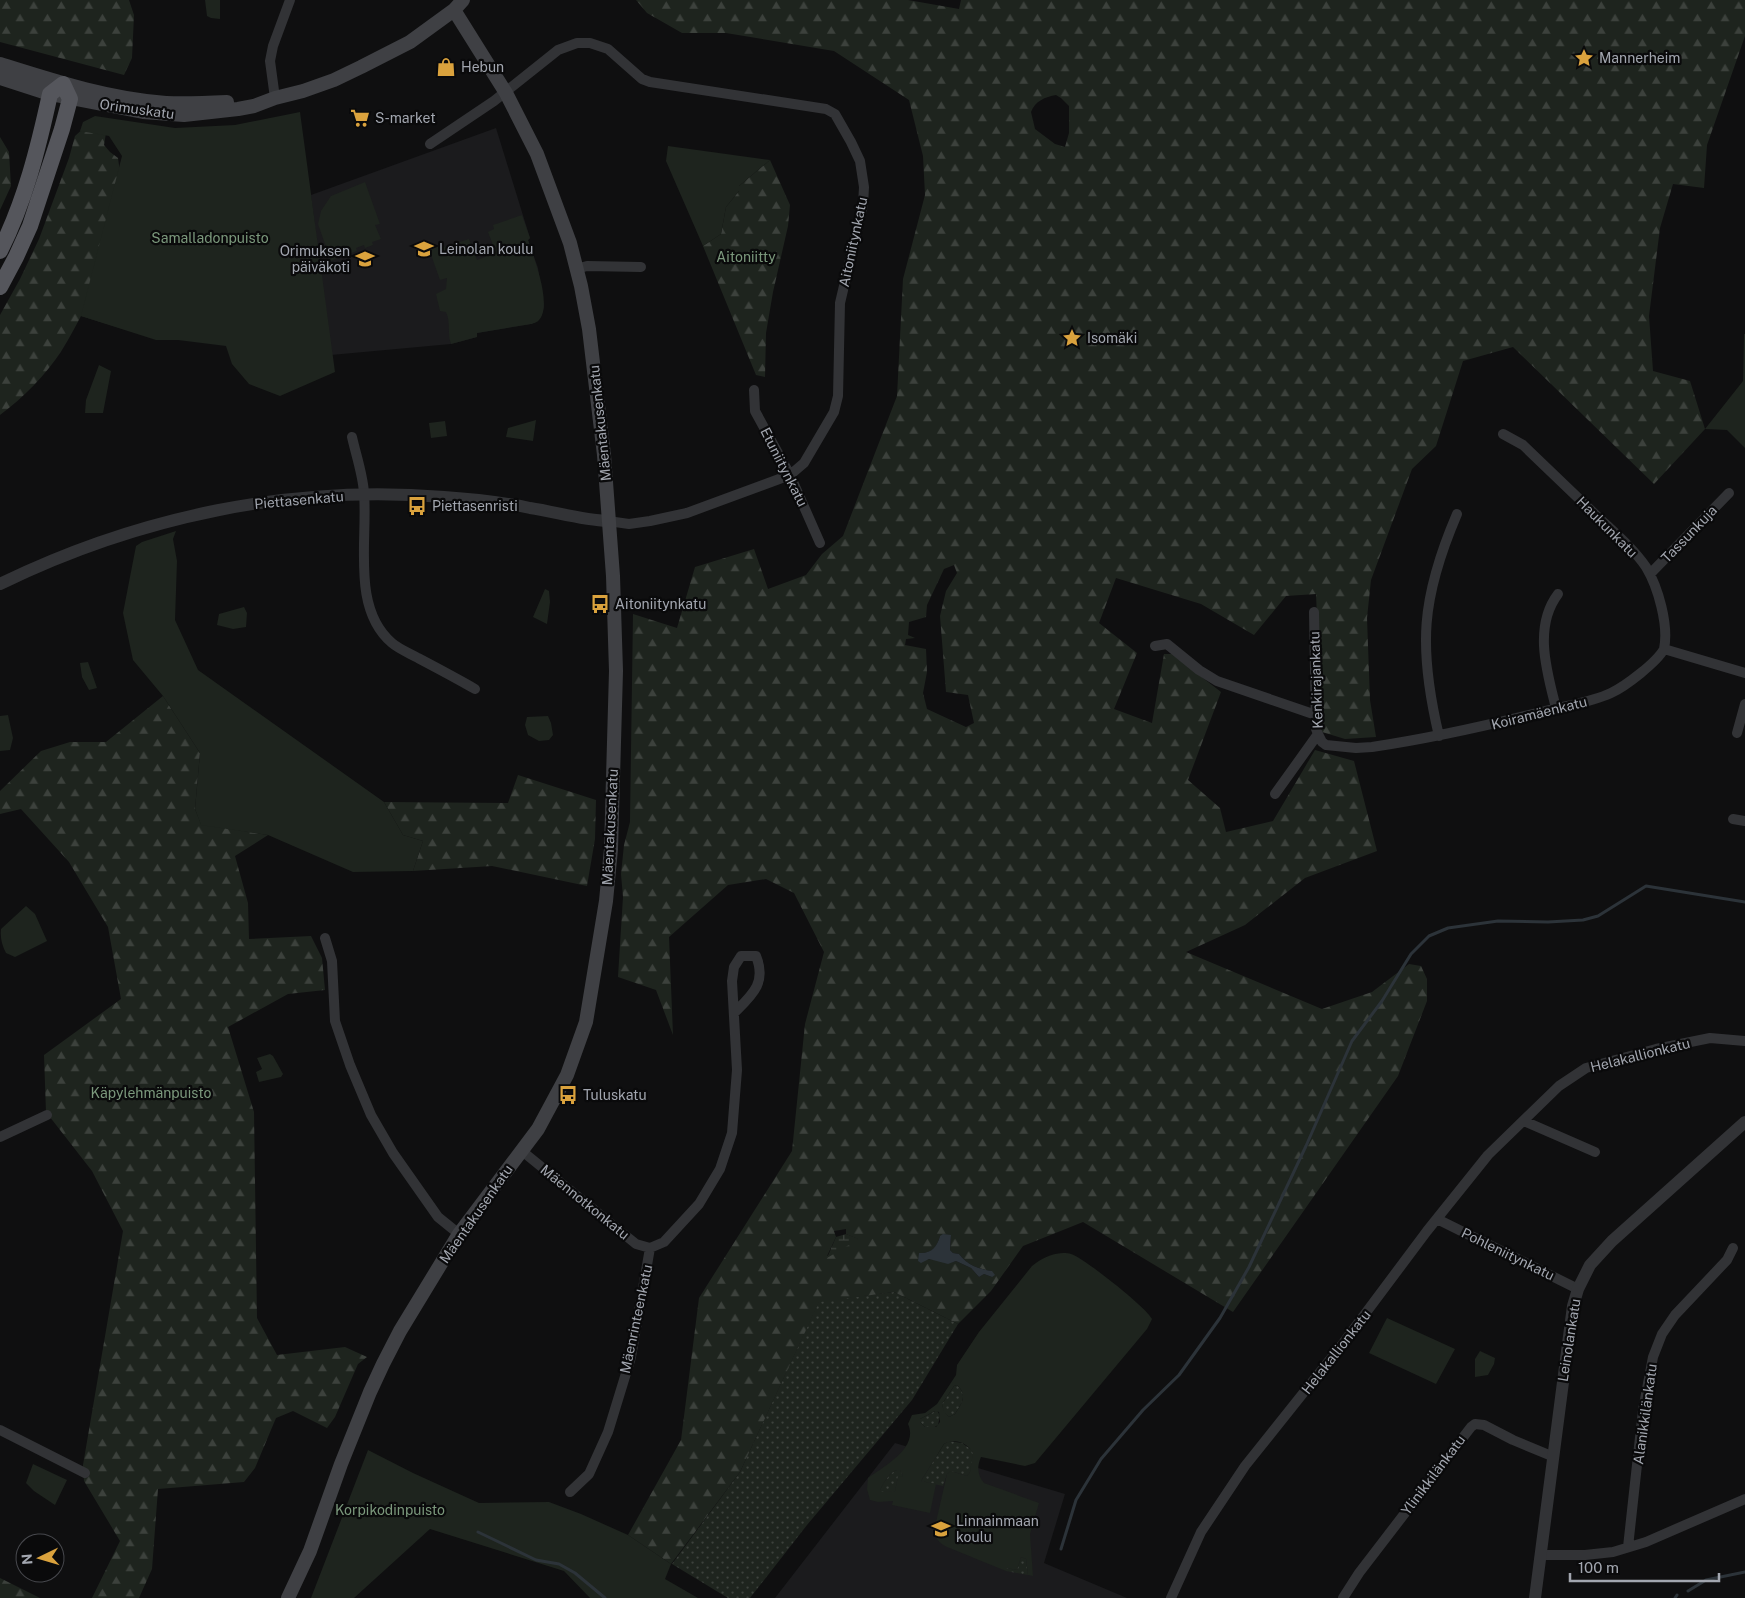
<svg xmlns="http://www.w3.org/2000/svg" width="1745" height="1598" font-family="'Public Sans',sans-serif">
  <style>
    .built { fill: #1b1b1d }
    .grass { fill: url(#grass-dots) }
    .forest { fill: url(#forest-firs); fill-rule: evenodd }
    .wetland { fill: url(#wetland-marsh) }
    .park { fill: #1e241e; fill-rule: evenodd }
    .water { fill: #2c3339 }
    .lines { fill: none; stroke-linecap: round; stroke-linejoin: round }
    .stream { stroke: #2c3339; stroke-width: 3 }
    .minor { stroke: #323336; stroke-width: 10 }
    .tertiary { stroke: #323336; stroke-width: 12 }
    .secondary { stroke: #3f4044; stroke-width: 14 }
    .trunk { stroke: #55565c; stroke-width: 16 }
    .labels { text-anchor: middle; stroke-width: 4.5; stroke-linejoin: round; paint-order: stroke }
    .poi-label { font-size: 14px; fill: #a2a6af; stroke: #0a0a0b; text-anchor: start }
    .street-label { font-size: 14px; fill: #a2a6af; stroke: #0a0a0b }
    .park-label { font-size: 14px; fill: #7b987c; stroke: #0a0a0b }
  </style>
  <defs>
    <pattern id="grass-dots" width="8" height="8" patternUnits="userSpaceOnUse" patternTransform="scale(1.25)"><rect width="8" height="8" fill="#1e241e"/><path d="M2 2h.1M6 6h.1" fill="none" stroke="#3c413c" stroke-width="1.8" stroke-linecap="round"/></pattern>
    <pattern id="forest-firs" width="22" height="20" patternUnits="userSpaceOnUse" patternTransform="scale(1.25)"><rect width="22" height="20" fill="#1e241e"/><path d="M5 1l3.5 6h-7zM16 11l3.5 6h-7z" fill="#3c413c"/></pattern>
    <pattern id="wetland-marsh" width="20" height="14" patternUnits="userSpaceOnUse" patternTransform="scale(1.25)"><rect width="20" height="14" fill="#1e241e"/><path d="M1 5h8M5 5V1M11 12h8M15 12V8" fill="none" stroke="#3c413c"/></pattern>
  </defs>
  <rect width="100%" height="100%" fill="#0f0f10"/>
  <path class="built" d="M496,128l34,110 -2,2 10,28 6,39 -3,9 -3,5 -7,3 -54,9v4l-26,7 -120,11 -20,-160z
    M895,1443l170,51 -21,69 83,35h-352z"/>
  <path class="grass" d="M894,1292l64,32 -46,76 -105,125 -57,73h-22l-56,-34 68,-92 79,-171z
    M957,1385c11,10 5,18 -2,29l-6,3 -6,-5 -1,-8 12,-18z
    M937,1410l3,6 -2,9 -5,3 -8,-1 -5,-5v-3z
    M949,1441l13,2 10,7c3,8 1,20 -5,26l-12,-4 -8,2 -4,12 -22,-5 23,-37z
    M897,1470h3l3,5 -1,3 -4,-1 -3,14 -13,3 -2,-2v-2c4,-7 9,-18 17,-20z
    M1021,1557l5,2 2,16 -22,-4v-3l11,2z"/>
  <path class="forest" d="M0,0h129l5,15 -2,43 -8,17 -124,-33z
    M636,0h272l51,9 2,-9h784v36l-38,109 -3,43 -31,-4 -13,44 -11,88 4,55 37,10 15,48 -51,55 -141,-137 -50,14 -27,85 -24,23 -41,111 -4,38 3,82 6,37 -31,2 -23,-7 -6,-138 -30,2 -32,39 -53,-31 -85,-26 -17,45 38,30 -23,56 38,14 12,-69h8l49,38 -33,88 32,28 6,24 47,-11 42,-71 39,11 23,90 -72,27 -60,47 -59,27 136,57 50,-17 37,-28 12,2 6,13v22l-29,75 -165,236 -150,-90 -60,24 -32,45 -33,33 -64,-32 -75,10 -79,170 -69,92 -43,-29 53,-95 18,-142 93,-147 13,-127 19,-72 -30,-59 -28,-14 -38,6 -59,52 4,98 -17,-45 -38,-13 5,-80 -2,-23 3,-29 6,-23 3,-208 44,14 18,-61 59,-18 14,40 38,-14 16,-21 21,-18 54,-140 6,-117 22,-84 -2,-39 -14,-56 -75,-49 -108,-18h-44l-35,-20zM1056,95l5,3 8,8v27l-4,14 -10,-3 -20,-15 -4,-17c4,-11 14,-15 25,-17zM954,565l3,8 -11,18 -6,25 6,76 22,3 6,28 -8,4 -39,-18 -4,-16 4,-21 -1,-23 -21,-4 1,-6 9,-1 -7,-3 1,-13 17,-5 1,-12 17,-36zM846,1229v5l12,5 -31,17 9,-19 -2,-6zM940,1236h11l-1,14 3,3 6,1c8,11 20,15 33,17v6l-8,-3 -5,3 -8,-9 -15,-7c-12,5 -19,-4 -31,-1l-6,-7c13,1 18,-6 21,-17z
    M86,126l20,7 -2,12 6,7 8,6 5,36 7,137 -49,-15c-6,11 -12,23 -19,34 -16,25 -39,48 -62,65v-100l20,-36 19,-40 30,-81 6,-22z
    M0,137l9,15 2,34 -11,24z
    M770,160l20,45 -2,21 -15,66 -7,41 -1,44 -9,-2 -53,-129 18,-12 5,-27 13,-16v-5z
    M163,696l37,57 -5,56 6,15 67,11 -33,21 13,47 1,36 62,-3 11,22 3,32 -37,4 -60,33 26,85 3,206 20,37 68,-8 22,10 -9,7 -23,53 -8,11 -34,-17 -17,7 -21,50 -11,14 -86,7 -6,80 -13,29h-47l28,-57 -36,-60 -1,-16 40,-234 -31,-60 -46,-59 -2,-57 77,-56 -13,-72 -39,-65 -48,-53 -21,5v-23l41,-40 29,-9h36z
    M518,775l78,25 -1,39 -8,47 -95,-20 -79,5 10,-30 -20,-6 -19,-33 124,1z
    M0,1578l40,20h-40z"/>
  <path class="wetland" d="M846,1234l13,5 -32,19 9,-21z"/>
  <path class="park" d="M205,0h15v19l-9,-1 -4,-2z
    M300,112l35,260 -55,24 -31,-12 -17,-20 -6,-18 -48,-6h-22l-75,-24 41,-160 -13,-20 -29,-5 3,-9 12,-6 80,12 60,-3z
    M668,146l102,14 -31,26v5l-13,16 -5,27 -18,12 -37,-85z
    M365,182l15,42 -5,1 6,14 -9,3 1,3 -8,3 -1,-3 -8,3 1,3 -8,3 -1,-3 -9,3v3l-8,4 -13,-37 3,-13 10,-15z
    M522,215l8,23 -2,2c5,16 26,67 10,81 -1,1 -6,3 -7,3l-54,9v4l-26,7c-4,-11 0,-21 -5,-32l-6,-1 -4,-17 10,-5 1,-11 -7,2 -11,-31 11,-4 1,3 28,-9 8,21 19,-7 -8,-21 6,-3 -1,-4z
    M1744,334h1v114l-18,-18 -22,-1 38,-48z
    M99,365l12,6 -8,42h-18l1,-13z
    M536,420l-3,21 -27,-4 2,-9z
    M445,421l2,15 -16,2 -2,-15z
    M176,531l-3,8 4,22 -2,59 23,50 186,132 19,33 20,6 -10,30 -60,1 -85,-37 -67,-10 -6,-16 5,-56 -37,-57 -30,-36 -10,-47 13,-67 6,-4z
    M545,589l4,2 1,11 -3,22 -14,-7z
    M244,607l3,6 -1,14 -13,2 -16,-4 2,-11z
    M88,662l9,26 -8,2 -7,-13 -2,-14z
    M8,715l5,23 -3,12 -10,1v-35z
    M548,716l3,7 2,12 -4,5 -10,1 -11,-6 -3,-10 2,-8z
    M26,906l9,8 12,27 -32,16 -9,-4c-4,-8 -6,-15 -5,-24z
    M270,1054l3,2 10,18 -2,3 -22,5 -3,-10 6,-3 -5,-11z
    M1063,1253c3,0 6,0 8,1 13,4 76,54 81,65l-5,10 -112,134 -10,3 -44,-9c-4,9 -4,18 3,26l55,20 -9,31 3,42 -5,-1 -2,-16 -5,-2 -4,13 -11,-2v3l-59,-24c-8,-4 -11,-8 -13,-16l13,-57 4,-3 16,5 3,-4 3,-19c-6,-11 -19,-15 -29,-9l-23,37 15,3 -6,29 -38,-8 1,-4 -15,1 -8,-2 -3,-11 1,-11c16,-12 51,-30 40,-54l4,-9 13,-2 12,-9 19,-29 1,-10 22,-33 53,-66c10,-8 18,-12 31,-13zM957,1385c11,10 5,18 -2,29l-6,3 -5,-5 -2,-8 12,-18zM935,1411l4,1 1,10 -4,5h-11l-5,-5v-3zM897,1470h3l3,5 -1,2 -4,-1 -3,15 -15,1v-2c4,-7 9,-18 17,-20z
    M1387,1318l68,31 -19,35 -67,-31z
    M1480,1351l15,7 -1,6 -6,11 -13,2v-18z
    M368,1450l45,23 66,30 70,-1 32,12 47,21 43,29 -6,15 33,19h-108l-26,-27 -134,-42 -76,69h-43z
    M33,1464l34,16 -12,25 -21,-14 -8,-8z"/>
  <path class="water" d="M943,1234l8,1 -1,15 3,3 6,1c8,11 20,15 33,17l3,4 -3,2 -8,-3 -5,3 -8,-9 -15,-7 -8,3 -19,-5 -8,4 -3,-2 1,-8c12,1 18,-6 21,-17z"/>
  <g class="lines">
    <path class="stream" d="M478,1532l58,28 23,4 16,9 30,25
      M1061,1549l15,-49 25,-41 42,-49 36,-35 41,-57 29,-51 57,-121 46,-105 30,-40 29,-47 18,-18 19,-8 50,-7 50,1 35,-2 15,-4 48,-30 99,16
      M1688,1591l18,-11 39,-8
      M1675,1598l2,-3"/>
    <path class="minor" d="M275,98l-5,-37 3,-15 17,-46
      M430,144l64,-43 64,-51 19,-7h13l18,6 34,30 8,3 176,27 9,5 16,28 9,19 4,26 -1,18 -23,98 -2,93 -4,16 -30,51 -14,12 -103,38 -37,8 -21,3 -21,-3
      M576,269l11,-3 54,1
      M754,390l1,21 35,64 30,68
      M1503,434l20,11c25,24 50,48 75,72 17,16 35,31 48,50 12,20 23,58 18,82
      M352,437c4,18 11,38 12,56 4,47 -13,115 28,150 7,6 17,10 26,15 19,10 38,20 57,31
      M1650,574l79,-81
      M1155,646l12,-2 32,26 18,11 99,34
      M1556,708c-9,-36 -23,-81 2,-114
      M1737,733l8,-29
      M1318,734l4,8 4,3 30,3 16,-1c60,-9 118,-22 177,-37 20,-5 43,-8 62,-17 15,-7 46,-31 53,-44l81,24
      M1439,736c-21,-89 -18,-138 18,-222
      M1275,794l43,-60 -2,-5 -2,-117
      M1733,819l12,2
      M325,938l7,23 3,60 15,44 21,50 22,38 45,64 21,17
      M1524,1121l71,31
      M0,1137l47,-22
      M522,1151l114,93 14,4
      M1437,1219l141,70
      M0,1430l85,43
      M570,1492l19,-18 19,-42 23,-75 19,-109 14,-6 35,-38 21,-35 12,-36 5,-63 -5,-89 2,-14 7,-11h15c11,27 -4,39 -22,57
      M1628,1547l15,-137 10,-53 9,-23 13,-19 52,-55 6,-12
      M1541,1555h44l28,-3 33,-10 99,-43
      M1171,1598l30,-66 44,-66 99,-124 83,-111 61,-76 71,-69 27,-18 70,-19 54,-11 35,3
      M1343,1598l16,-25 112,-146 4,-3 9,1 29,15 41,17"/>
    <path class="tertiary" d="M0,584c137,-67 292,-100 444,-87 29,2 58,5 86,11 26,4 52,12 78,13
      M1535,1598l31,-239 7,-53 5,-17 12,-24 22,-24 133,-119"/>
    <path class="secondary" d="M0,64c54,17 109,35 166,39 20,1 41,0 61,-1
      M0,78l50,16 93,18 41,3 54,-6 16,-3 21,-8 28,-7 31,-11 27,-13 49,-25 44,-32 9,-10
      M288,1598l22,-47 31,-87 29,-72 13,-28 17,-33 59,-97 79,-105 29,-54 19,-53 20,-121 5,-52 5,-178 -3,-95 -9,-121 -15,-126 -8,-43 -11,-43 -33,-89 -31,-61 -52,-83"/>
    <path class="trunk" d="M0,251c25,-50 38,-102 50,-157l13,-10 7,15 -8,30 -32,97 -14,31 -16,30"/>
  </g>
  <defs>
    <g id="sight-bare" transform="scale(1.5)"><path d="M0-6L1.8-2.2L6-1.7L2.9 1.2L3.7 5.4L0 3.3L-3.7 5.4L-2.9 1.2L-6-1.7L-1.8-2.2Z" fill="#daa23d" stroke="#0a0a0b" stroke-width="2.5" paint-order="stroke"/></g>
    <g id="shop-bare" transform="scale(1.5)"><path d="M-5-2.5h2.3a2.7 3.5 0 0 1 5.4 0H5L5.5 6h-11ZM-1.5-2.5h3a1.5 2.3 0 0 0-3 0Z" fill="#daa23d" stroke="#0a0a0b" stroke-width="2.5" paint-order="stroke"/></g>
    <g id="supermarket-bare" transform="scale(1.5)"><path d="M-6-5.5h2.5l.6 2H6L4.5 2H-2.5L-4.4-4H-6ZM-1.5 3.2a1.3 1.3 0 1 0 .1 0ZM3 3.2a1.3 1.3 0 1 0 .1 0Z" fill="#daa23d" stroke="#0a0a0b" stroke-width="2.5" paint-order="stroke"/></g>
    <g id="school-bare" transform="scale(1.5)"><path d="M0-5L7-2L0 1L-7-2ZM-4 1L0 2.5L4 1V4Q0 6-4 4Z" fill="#daa23d" stroke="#0a0a0b" stroke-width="2.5" paint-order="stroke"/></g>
    <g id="bus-bare" transform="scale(1.5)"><path d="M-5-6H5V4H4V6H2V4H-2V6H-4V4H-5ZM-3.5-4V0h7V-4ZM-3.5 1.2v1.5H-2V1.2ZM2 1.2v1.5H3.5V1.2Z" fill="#daa23d" stroke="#0a0a0b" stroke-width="2.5" paint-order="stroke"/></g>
  </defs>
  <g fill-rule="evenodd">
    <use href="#sight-bare" x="1584" y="58"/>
    <use href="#shop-bare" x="446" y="67"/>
    <use href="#supermarket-bare" x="360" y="118"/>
    <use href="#school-bare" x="424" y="249"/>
    <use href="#school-bare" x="365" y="259"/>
    <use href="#sight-bare" x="1072" y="338"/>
    <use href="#bus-bare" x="417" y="506"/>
    <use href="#bus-bare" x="600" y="604"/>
    <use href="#bus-bare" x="568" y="1095"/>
    <use href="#school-bare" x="941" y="1529"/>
  </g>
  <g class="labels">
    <g class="poi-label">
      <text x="1599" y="63">Mannerheim</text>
      <text x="461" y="72">Hebun</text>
      <text x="375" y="123">S-market</text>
      <text x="439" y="254">Leinolan koulu</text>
      <text x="350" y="256" text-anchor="end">Orimuksen<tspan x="350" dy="16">päiväkoti</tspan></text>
      <text x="1087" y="343">Isomäki</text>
      <text x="432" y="511">Piettasenristi</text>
      <text x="615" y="609">Aitoniitynkatu</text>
      <text x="583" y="1100">Tuluskatu</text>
      <text x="956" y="1526">Linnainmaan<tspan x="956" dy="16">koulu</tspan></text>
    </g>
    <g class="street-label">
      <text transform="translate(137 109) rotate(8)" y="5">Orimuskatu</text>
      <text transform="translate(853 242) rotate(-78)" y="5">Aitoniitynkatu</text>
      <text transform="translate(600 423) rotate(-96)" y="5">Mäentakusenkatu</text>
      <text transform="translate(784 467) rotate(63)" y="5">Etuniitynkatu</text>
      <text transform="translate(299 500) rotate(-5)" y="5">Piettasenkatu</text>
      <text transform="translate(1607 527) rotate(45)" y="5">Haukunkatu</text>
      <text transform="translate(1689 534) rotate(-46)" y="5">Tassunkuja</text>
      <text transform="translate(1316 680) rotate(-92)" y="5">Kenkirajankatu</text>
      <text transform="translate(1539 713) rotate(-14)" y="5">Koiramäenkatu</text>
      <text transform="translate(610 827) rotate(-87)" y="5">Mäentakusenkatu</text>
      <text transform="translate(1640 1055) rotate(-14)" y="5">Helakallionkatu</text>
      <text transform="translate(585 1202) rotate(39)" y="5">Mäennotkonkatu</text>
      <text transform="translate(476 1214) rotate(-55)" y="5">Mäentakusenkatu</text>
      <text transform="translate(1508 1254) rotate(26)" y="5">Pohleniitynkatu</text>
      <text transform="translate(636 1319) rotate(-78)" y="5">Mäenrinteenkatu</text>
      <text transform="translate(1569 1340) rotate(-81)" y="5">Leinolankatu</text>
      <text transform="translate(1336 1352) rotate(-52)" y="5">Helakallionkatu</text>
      <text transform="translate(1645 1414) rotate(-82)" y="5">Alanikkilänkatu</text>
      <text transform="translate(1433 1475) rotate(-53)" y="5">Ylinikkilänkatu</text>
    </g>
    <g class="park-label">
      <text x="210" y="243">Samalladonpuisto</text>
      <text x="746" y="262">Aitoniitty</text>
      <text x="151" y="1098">Käpylehmänpuisto</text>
      <text x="390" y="1515">Korpikodinpuisto</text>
    </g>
  </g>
  <g transform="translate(40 1558) rotate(265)"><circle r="24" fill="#0a0a0b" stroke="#47484d"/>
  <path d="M0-4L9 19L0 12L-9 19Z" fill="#daa23d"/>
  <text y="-8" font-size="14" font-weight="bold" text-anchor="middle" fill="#a2a6af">N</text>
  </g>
  <path d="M1570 1573v8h149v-8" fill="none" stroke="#a2a6af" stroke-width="2.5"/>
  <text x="1578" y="1573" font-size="15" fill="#a2a6af" stroke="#0a0a0b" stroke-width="4" paint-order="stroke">100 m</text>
</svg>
